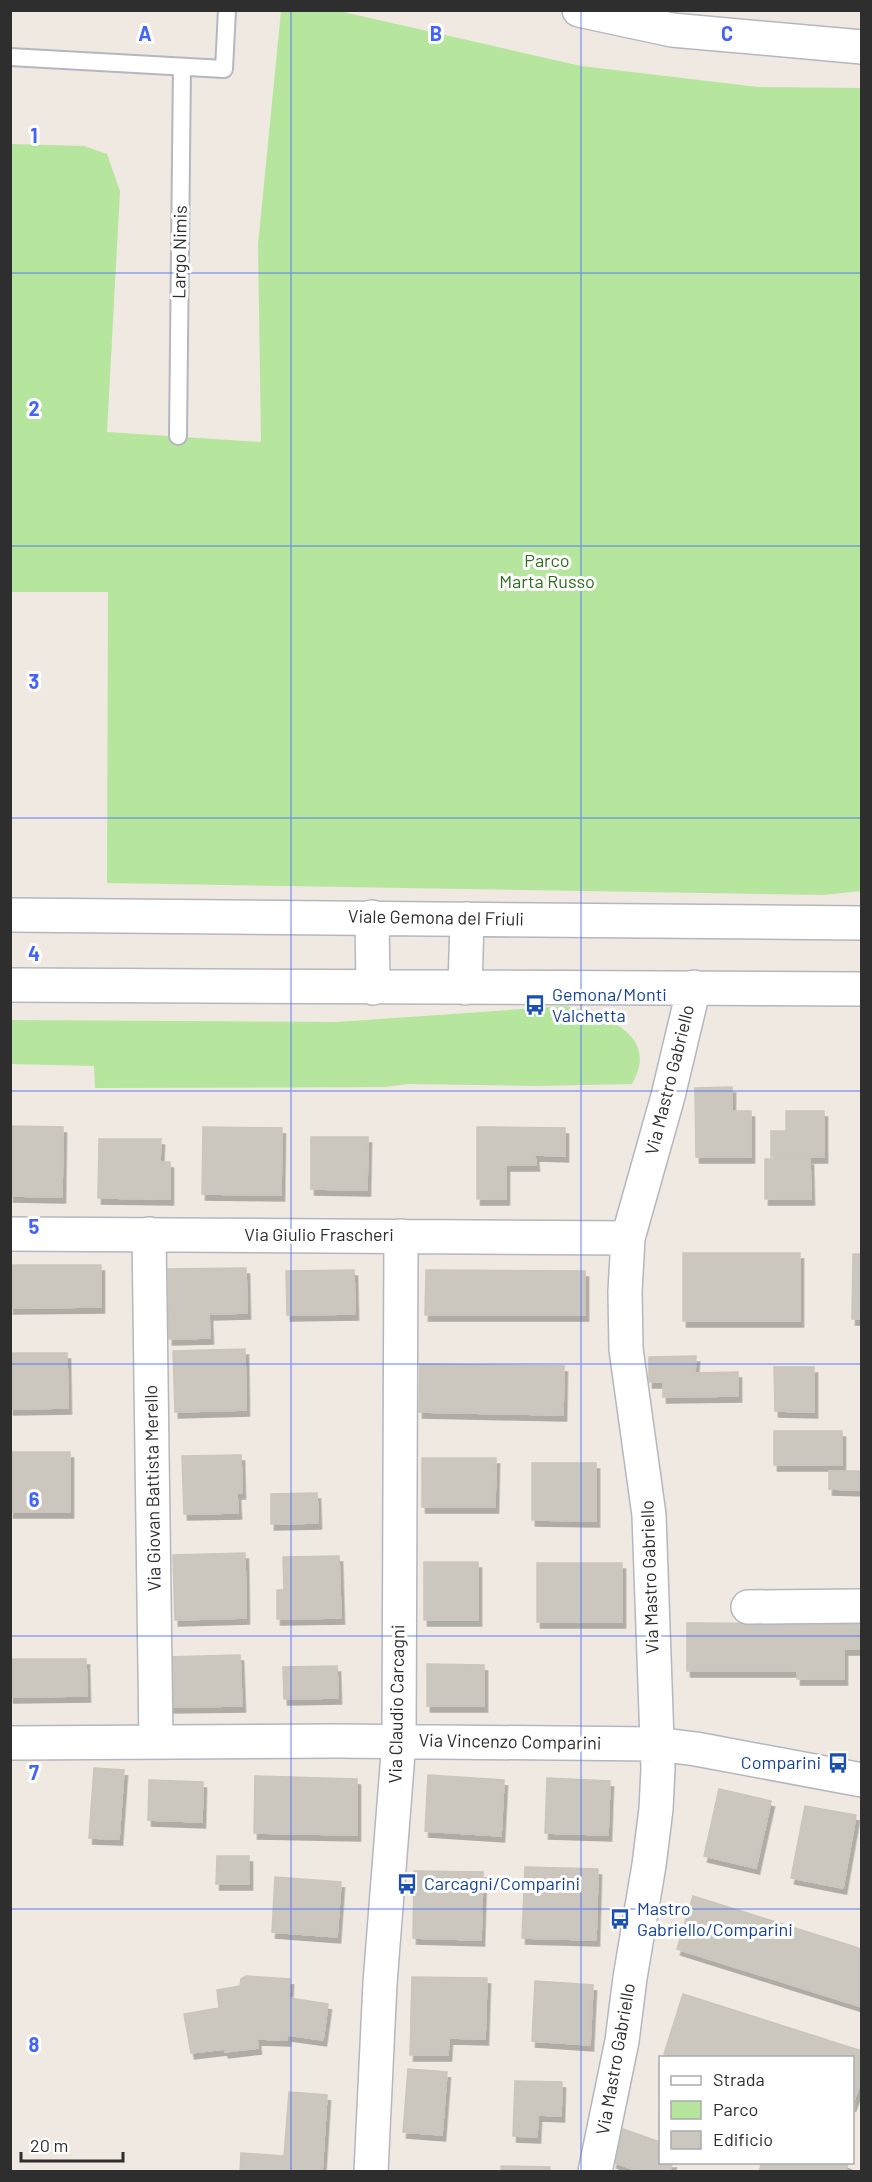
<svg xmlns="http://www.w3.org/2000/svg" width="872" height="2182" font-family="Barlow,sans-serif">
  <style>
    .green { fill: #b6e59e }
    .building { fill: #cbc7bf; stroke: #cbc5ba; stroke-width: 1.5; filter: url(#shadow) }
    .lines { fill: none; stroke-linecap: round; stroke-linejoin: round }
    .service-casing { stroke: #b4b7c1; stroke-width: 20 }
    .minor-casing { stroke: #b4b7c1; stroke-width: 36 }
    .service { stroke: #fff; stroke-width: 16 }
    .minor { stroke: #fff; stroke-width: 33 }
    .grid { fill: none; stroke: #4264fb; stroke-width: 1.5; stroke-opacity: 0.55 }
    .labels { text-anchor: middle; stroke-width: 6; stroke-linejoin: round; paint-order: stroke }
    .street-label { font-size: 18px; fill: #2e2e2e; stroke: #fff }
    .park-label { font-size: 18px; fill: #2c6e1b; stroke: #fff }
    .transit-label { font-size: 18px; fill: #164399; stroke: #fff; text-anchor: start }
    .grid-label { font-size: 20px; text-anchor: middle; font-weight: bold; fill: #4264fb; stroke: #fff; stroke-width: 6; stroke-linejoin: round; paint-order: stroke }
  </style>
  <defs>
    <filter id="shadow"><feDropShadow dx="3.5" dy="6" stdDeviation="0" flood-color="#0004"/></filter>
  </defs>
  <rect width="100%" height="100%" fill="#efe9e1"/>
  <path class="green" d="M281,11h58l242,55 177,21 103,1v803l-38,4 -716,-12 1,-291h-97v-448l73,2 23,8 13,37 -13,241 154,10 -3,-197z
    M566,1006c37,9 95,28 66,78l-97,2 -126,-2 -25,3 -289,1 -1,-22 -83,-2v-44l326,2z"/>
  <path class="building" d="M732,1087v24h19v46h-55l-1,-69z
    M786,1111h38v46h-53v-26h15z
    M10,1126l53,1 -1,70 -52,-1z
    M203,1127l79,1 -1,67 -79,-1z
    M477,1127l88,1v28l-30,-1 1,10h-30v34h-29z
    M311,1137h57l-1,53 -56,-1z
    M99,1139h62l-1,23h10v37l-72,-1z
    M765,1159h45l1,40h-46z
    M683,1253h117v68h-117z
    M853,1254h9v65h-10z
    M10,1265h91v42l-91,1z
    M246,1268l1,45 -38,1 1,24 -41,1 -1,-70z
    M354,1270l1,44 -68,1 -1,-44z
    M426,1270l159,1v44h-160z
    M245,1349l1,61 -71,2 -2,-61z
    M10,1353h57l1,55 -58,1z
    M696,1356l-1,17 43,-1v24l-75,1v-15h-14v-25z
    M420,1364l144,2 -1,49 -144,-3z
    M774,1367h40v45l-39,-1z
    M774,1431h68v34h-68z
    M10,1452h60v60h-60z
    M241,1455l1,38h-5l1,20 -54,1 -2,-58z
    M422,1458h74l-1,49h-73z
    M532,1463h64v58l-64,-1z
    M829,1471h32v19l-32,-1z
    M317,1493l1,30 -47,1v-30z
    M245,1553l1,65 -71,2 -2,-65z
    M339,1556l2,62 -64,1v-29h7l-1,-33z
    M424,1562h54v58h-54z
    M537,1563h85v59h-85z
    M687,1623l172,1v25h-15v30h-47v-8h-110z
    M240,1655l2,51 -75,1 -1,-50z
    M10,1659h76l1,37 -77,1z
    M427,1664l57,1v41h-57z
    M337,1666l1,32 -54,1 -1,-32z
    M94,1768l30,2 -5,69 -30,-1z
    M428,1775l76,5 -3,56 -76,-5z
    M255,1776l102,3v56l-103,-2z
    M547,1778l63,3 -2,54 -63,-2z
    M149,1780l54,2 -1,40 -54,-2z
    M719,1789l52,12 -15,67 -52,-12z
    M805,1806l51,9 -13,73 -52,-10z
    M217,1856h32v28h-33z
    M525,1867l73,2 -2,71 -74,-2z
    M414,1871l69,1 -2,68 -68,-2z
    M275,1877l66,5 -4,55 -65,-5z
    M693,1896l169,53v58l-185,-58z
    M246,1976l44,3 -1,19 39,6 -5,36 -36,-5v5l-30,-1 1,9 -33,4 -1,-3 -33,4 -7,-39 35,-6 -2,-18 23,-4 1,-7z
    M412,1977l75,1 -2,61 -36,-1 -1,17h-38z
    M535,1981l58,4 -3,60 -58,-4z
    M683,1994l179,57v27l-10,28v-48h-177l-11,-4z
    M408,2069l39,3 -5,63 -39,-3z
    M515,2081l47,1 -1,34 -23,-1 -1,22 -24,-1z
    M289,2092l38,3 -5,77h-82l1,-19 43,3z
    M620,2128l40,14v20h13l-3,8 3,2h-32l-28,-10z
    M762,2162h81l5,2 -3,8h-86z
    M501,2166l49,1v5h-49z"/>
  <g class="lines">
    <g class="service-casing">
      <path id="service" d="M10,57l214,12 3,-59
        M178,436l4,-369"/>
    </g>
    <g class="minor-casing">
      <path id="minor" d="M579,10l93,20 190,17
        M10,915l852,8
        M372,917l1,71
        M10,985l852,4
        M465,988l2,-69
        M10,1234l618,4
        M149,1234l7,508
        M748,1607l114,-1
        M10,1743l327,-2 319,3 40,5 166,31
        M371,2172l9,-189 19,-242 2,-505
        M595,2172l27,-131 8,-63 19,-113 7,-56 2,-40 -9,-254 -23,-166 -1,-57 3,-54 40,-142 26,-109"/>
    </g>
    <use href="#service" class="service"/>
    <use href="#minor" class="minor"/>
  </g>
  <path class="grid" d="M291,10v2162M581,10v2162M10,273h852M10,546h852M10,818h852M10,1091h852M10,1364h852M10,1636h852M10,1909h852"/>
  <defs>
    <g id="bus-bare" transform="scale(1.62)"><path d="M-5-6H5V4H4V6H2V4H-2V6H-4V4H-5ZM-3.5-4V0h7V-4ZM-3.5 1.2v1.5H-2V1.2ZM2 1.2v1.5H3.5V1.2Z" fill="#1a4fb4" stroke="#fff" stroke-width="2.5" paint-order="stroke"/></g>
  </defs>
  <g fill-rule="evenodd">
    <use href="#bus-bare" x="535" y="1005"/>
    <use href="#bus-bare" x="838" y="1763"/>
    <use href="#bus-bare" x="407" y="1884"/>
    <use href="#bus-bare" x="620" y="1919"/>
  </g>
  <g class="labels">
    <g class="street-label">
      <text transform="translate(180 252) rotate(-89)" y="6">Largo Nimis</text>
      <text transform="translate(436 918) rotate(1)" y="6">Viale Gemona del Friuli</text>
      <text transform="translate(670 1080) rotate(-76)" y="6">Via Mastro Gabriello</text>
      <text x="319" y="1241">Via Giulio Frascheri</text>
      <text transform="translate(153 1488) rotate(-91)" y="6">Via Giovan Battista Merello</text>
      <text transform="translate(650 1577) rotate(-92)" y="6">Via Mastro Gabriello</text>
      <text transform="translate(397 1704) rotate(-89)" y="6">Via Claudio Carcagni</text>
      <text transform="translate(510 1742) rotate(1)" y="6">Via Vincenzo Comparini</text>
      <text transform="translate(616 2059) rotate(-80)" y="6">Via Mastro Gabriello</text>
    </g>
    <g class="park-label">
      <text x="547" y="567">Parco<tspan x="547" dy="21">Marta Russo</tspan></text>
    </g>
    <g class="transit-label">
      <text x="552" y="1001">Gemona/Monti<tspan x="552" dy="21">Valchetta</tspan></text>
      <text x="821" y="1769" text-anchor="end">Comparini</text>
      <text x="424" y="1890">Carcagni/Comparini</text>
      <text x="637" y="1915">Mastro<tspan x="637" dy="21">Gabriello/Comparini</tspan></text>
    </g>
  </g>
  <g class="grid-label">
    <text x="145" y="41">A</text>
    <text x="436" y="41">B</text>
    <text x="727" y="41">C</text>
    <text x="34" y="143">1</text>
    <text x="34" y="416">2</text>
    <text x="34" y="689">3</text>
    <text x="34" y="961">4</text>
    <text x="34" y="1234">5</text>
    <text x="34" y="1507">6</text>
    <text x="34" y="1780">7</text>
    <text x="34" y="2052">8</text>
  </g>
  <rect width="872" height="2182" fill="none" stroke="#2e2e2e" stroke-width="24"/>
  <rect x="659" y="2056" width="195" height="108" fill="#ffffff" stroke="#ababab" stroke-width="1.5"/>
  <rect x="671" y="2076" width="30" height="9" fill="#ffffff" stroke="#ababab" stroke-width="1.5"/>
  <text x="713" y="2086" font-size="18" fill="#2e2e2e">Strada</text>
  <rect x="671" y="2101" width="30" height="18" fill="#b6e59e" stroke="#ababab" stroke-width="1.5"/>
  <text x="713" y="2116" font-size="18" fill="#2e2e2e">Parco</text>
  <rect x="671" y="2131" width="30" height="18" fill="#cbc7bf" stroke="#ababab" stroke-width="1.5"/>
  <text x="713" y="2146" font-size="18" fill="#2e2e2e">Edificio</text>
  <path d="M21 2152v9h102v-9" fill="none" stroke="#2e2e2e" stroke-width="3"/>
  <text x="30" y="2152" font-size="18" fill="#2e2e2e" stroke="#ffffff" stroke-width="4.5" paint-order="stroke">20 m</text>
</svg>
